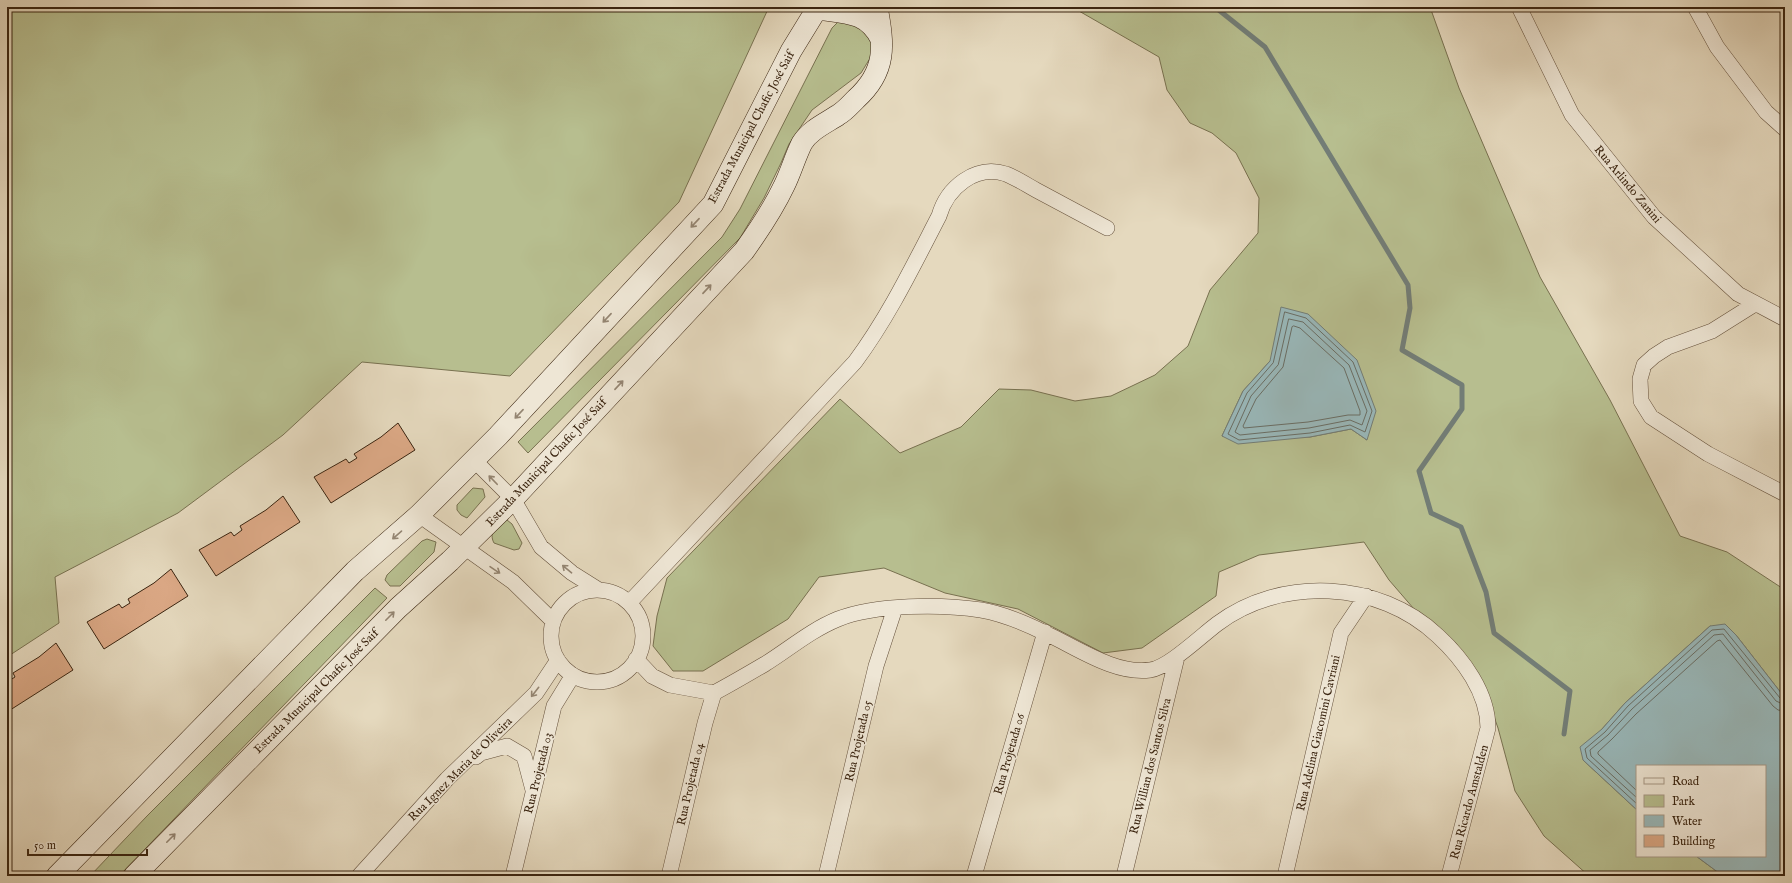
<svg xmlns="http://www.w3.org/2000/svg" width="1792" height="883" font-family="'IM FELL English',serif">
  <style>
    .green { fill: #b7be8f; stroke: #787150; fill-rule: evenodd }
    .water { fill: #99b8ba; stroke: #737d76 }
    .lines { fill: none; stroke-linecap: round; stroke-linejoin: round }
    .shore { stroke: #6a6e65; stroke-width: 1 }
    .stream { stroke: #737d76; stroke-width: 5 }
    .building { fill: #dba885; stroke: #3a2410 }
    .street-casing { stroke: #65513c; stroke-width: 16 }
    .secondary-casing { stroke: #3a2410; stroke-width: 22 }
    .street { stroke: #eee6d5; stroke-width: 15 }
    .secondary { stroke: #eee6d5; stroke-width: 21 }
    .oneway { stroke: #948572 }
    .labels { text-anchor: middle; stroke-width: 3; stroke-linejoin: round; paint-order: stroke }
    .street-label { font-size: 12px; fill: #3a2410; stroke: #eee6d5 }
  </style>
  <rect width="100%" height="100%" fill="#e5d9be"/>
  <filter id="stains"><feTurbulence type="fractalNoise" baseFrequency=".005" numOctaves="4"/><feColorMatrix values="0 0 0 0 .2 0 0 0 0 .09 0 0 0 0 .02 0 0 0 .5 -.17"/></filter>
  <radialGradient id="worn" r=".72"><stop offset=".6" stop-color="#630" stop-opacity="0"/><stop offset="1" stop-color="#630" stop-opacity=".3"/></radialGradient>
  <path class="green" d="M7,7h762l-90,195 -169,174 -148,-14 -79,73 -105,78 -123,64 4,46 -52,34z
    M1072,7h358l29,81 81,189 70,123 70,136 47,16 58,38v108l-49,-63 -26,-9 -85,77 -23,26 -19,31 54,50v46h59l27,20h-134l-45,-40 -29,-45 -17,-63 -18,-51 -25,-35 -41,-33 -25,-29 -25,-38 -105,13 -40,17 -3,24 -74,52 -39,5 -85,-44 -73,-16 -61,-25 -65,9 -31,42 -85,52h-30l-20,-25 4,-30 10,-38 173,-179 60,54 61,-26 38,-38 32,1 44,11 36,-5 44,-21 33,-29 22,-56 48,-57 1,-35 -23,-45 -24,-20 -22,-10 -23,-33 -8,-33zM1270,361l97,79 -16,-11 -41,8 -88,-1 21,-45z
    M850,19l24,17 -2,19 -11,18 -49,37 -23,34 -8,19 -17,35 -24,40 -212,215 -10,-11 204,-205 18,-28 92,-181 8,-8z
    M473,488l10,1 2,8 -18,21 -6,-3 -4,-5v-5z
    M507,520l5,4 10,19 -3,6 -5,1 -20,-7c-6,-11 3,-19 13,-23z
    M427,539l9,3 -2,10 -34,34h-10l-5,-6 2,-5 35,-34z
    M375,588l12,10 -268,278h-29l57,-60z"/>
  <path class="water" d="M1281,307l27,7 49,46 19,51 -9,29 -16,-11 -41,8 -72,7 -16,-8 21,-45 27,-30z
    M1725,624l11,11 49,63v178h-62l-27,-20h69v-90h-128v44l-54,-50 -3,-13 22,-18 23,-26 85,-77z"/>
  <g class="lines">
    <path class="shore" d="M1285,312l21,6 47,44 19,49 -7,21 -15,-7 -40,8 -71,7 -11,-6 19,-41 26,-30z
      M1289,319l14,3 46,43 18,46 -5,14 -12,-5 -41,8 -69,7 -5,-3 16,-36 27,-31z
      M1294,326l6,2 44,40 16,43v4h-12l-40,7 -64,6 -1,-2 13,-27 27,-32 9,-40z
      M1637,791l-39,-37v-2l14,-13 24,-25 81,-73 3,-1 4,5 49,61 5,4 7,1
      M1637,798l-46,-42 -1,-6 18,-15 24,-26 82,-74 9,-1 53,67 9,4
      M1637,804l-50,-46 -2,-9 20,-17 23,-26 84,-76 12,-1 56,69 5,2"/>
    <path class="stream" d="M1215,7l50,40 143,238 2,23 -8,42 60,35v24l-43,62 12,42 30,14 25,65 8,41 76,58 -6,43"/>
  </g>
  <path class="building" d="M398,423l17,27 -84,53 -17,-26 32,-18 3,4 8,-5 -3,-4 27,-17z
    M283,496l17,26 -84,54 -17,-26 32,-18 3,4 8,-6 -2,-4 26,-16z
    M171,569l17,27 -84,53 -17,-27 32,-18 3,4 8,-5 -2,-4 26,-16z
    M56,643l17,27 -66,42v-30l8,-5 -2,-4 26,-16z"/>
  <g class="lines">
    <g class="street-casing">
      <path id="street" d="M1519,7l53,108 82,102 84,77 47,25
        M1695,7l22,40 49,65 19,17
        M1755,304l-43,27 -44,16 -14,9 -10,9 -4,14 1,22 10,16 57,37 77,40
        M474,460l39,39 28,48 31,26 27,17
        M419,515l94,67 40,39
        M551 636a46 46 0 1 1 92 0a46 46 0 1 1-92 0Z
        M629,603l226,-241c34,-46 58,-96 84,-146 8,-28 36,-52 67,-42 10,4 21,11 30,16 24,13 47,25 71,38
        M636,659l16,17 18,9 44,8c17,-9 34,-19 51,-29 24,-15 46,-34 73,-45 38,-15 103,-15 143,-9 23,4 44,13 64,23 31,14 70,42 105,37 18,-2 51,-34 67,-46 64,-48 162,-44 221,12 25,23 50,57 50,92l-39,148
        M476,757l5,-4 26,-7 17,10 9,34
        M359,876l88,-97 89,-86 22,-33
        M513,876l41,-170 19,-31
        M669,876l36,-153 9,-30
        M826,876l50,-210 19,-58
        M974,876l71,-244
        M1124,876l53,-219
        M1285,876l56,-243 25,-37"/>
    </g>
    <g class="secondary-casing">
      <path id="secondary" d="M817,9c28,4 50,2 64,30
        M57,876l298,-305 64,-56 79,-79 215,-232 78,-153 27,-44
        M134,876l264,-268 52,-47 63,-62 231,-248c15,-21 29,-42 40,-65 7,-14 11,-29 18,-43 8,-13 24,-20 36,-28 7,-4 12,-10 18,-16 31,-28 28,-54 21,-92"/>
    </g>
    <use href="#street" class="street"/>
    <use href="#secondary" class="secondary"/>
  </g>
  <defs><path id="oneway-shaft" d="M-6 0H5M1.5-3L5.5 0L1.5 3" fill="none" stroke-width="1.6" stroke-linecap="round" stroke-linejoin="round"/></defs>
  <g class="oneway">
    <use href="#oneway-shaft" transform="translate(695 223) rotate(133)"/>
    <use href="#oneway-shaft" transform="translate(707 289) rotate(-47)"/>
    <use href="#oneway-shaft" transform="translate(607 318) rotate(133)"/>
    <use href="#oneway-shaft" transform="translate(619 385) rotate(-47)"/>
    <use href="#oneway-shaft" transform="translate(519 414) rotate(133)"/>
    <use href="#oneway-shaft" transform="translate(493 480) rotate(-134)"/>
    <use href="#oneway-shaft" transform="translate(397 535) rotate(139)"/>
    <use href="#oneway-shaft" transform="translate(567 569) rotate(-140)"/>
    <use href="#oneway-shaft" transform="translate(495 570) rotate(34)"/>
    <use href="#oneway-shaft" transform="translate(390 616) rotate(-45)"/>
    <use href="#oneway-shaft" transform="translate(535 692) rotate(128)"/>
    <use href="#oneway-shaft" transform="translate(171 838) rotate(-45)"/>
  </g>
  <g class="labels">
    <g class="street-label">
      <text transform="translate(751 127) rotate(-62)" y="4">Estrada Municipal Chafic José Saif</text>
      <text transform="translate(1628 184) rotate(50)" y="4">Rua Arlindo Zanini</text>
      <text transform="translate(546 462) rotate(-47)" y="4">Estrada Municipal Chafic José Saif</text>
      <text transform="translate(316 691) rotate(-45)" y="4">Estrada Municipal Chafic José Saif</text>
      <text transform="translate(1318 733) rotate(-77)" y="4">Rua Adelina Giacomini Cavriani</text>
      <text transform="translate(858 741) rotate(-77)" y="4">Rua Projetada 05</text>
      <text transform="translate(1009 754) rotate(-74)" y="4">Rua Projetada 06</text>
      <text transform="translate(1150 766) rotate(-76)" y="4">Rua Willian dos Santos Silva</text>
      <text transform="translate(460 769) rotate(-45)" y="4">Rua Ignez Maria de Oliveira</text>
      <text transform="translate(538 773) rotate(-76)" y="4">Rua Projetada 03</text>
      <text transform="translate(690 784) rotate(-77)" y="4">Rua Projetada 04</text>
      <text transform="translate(1469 802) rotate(-75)" y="4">Rua Ricardo Amstalden</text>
    </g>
  </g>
  <rect width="1792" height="883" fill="none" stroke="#e5d9be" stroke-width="24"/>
  <rect x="8" y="8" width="1776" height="867" fill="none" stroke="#3a2410" stroke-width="2"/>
  <rect x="12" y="12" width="1768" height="859" fill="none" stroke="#3a2410"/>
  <rect x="1636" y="765" width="130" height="92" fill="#eee6d5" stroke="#a69886"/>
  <rect x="1644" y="778" width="20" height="6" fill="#eee6d5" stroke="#a69886"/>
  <text x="1672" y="785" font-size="12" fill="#3a2410">Road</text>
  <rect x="1644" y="795" width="20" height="12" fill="#b7be8f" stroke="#a69886"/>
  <text x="1672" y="805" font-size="12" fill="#3a2410">Park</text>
  <rect x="1644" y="815" width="20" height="12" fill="#99b8ba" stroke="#a69886"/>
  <text x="1672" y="825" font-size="12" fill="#3a2410">Water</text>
  <rect x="1644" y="835" width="20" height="12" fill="#dba885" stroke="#a69886"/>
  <text x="1672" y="845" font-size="12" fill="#3a2410">Building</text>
  <path d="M28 849v6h119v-6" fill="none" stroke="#3a2410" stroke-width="2"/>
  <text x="34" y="849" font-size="12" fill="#3a2410" stroke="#eee6d5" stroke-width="3" paint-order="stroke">50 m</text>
  <rect width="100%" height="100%" filter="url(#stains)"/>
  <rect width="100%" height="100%" fill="url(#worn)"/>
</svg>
